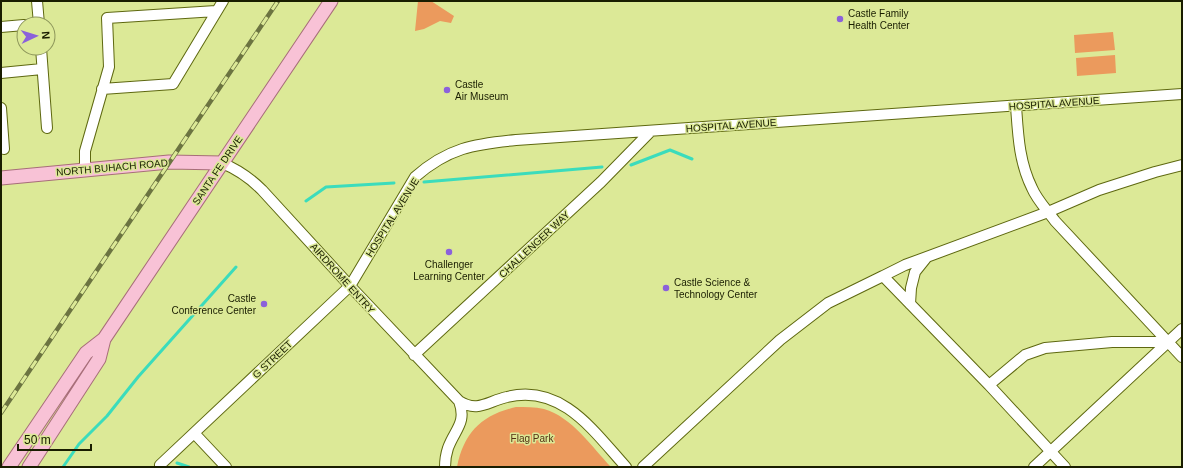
<svg xmlns="http://www.w3.org/2000/svg" width="1183" height="468" font-family="Arial,sans-serif">
  <style>
    .green { fill: #eb9a5d }
    .lines { fill: none; stroke-linecap: round; stroke-linejoin: round }
    .stream { stroke: #3bdcbc; stroke-width: 3 }
    .minor-casing { stroke: #5e6810; stroke-width: 12 }
    .major-casing { stroke: #a76e79; stroke-width: 15 }
    .minor { stroke: #fff; stroke-width: 10 }
    .major { stroke: #f8c2d6; stroke-width: 13 }
    .rail-casing { stroke: #6c7441; stroke-width: 4.5 }
    .rail { stroke: #dce997; stroke-width: 3; stroke-dasharray: 9; stroke-linecap: butt }
    .poi-dot { fill: #8b61db; stroke: #dce997; stroke-width: 1.5 }
    .labels { text-anchor: middle; stroke-width: 3; stroke-linejoin: round; paint-order: stroke }
    .poi-label { font-size: 10px; fill: #191d00; stroke: #dce997; text-anchor: start }
    .street-label { font-size: 10px; fill: #191d00; stroke: #dce997 }
    .park-label { font-size: 10px; fill: #532f13; stroke: #dce997 }
  </style>
  <rect width="100%" height="100%" fill="#dce997"/>
  <path class="green" d="M418,1h13l23,15 -3,7 -11,-2 -16,8 -9,2z
    M1113,32l2,18 -40,3 -1,-18z
    M1115,55l1,18 -39,3 -1,-18z
    M516,407c9,0 19,0 28,2 28,8 48,38 67,58h-154c7,-35 25,-52 59,-60z"/>
  <g class="lines">
    <path class="stream" d="M631,165l39,-15 22,9
      M424,182l178,-15
      M306,201l20,-14 68,-4
      M177,463l12,4
      M63,467l16,-23 28,-28 31,-39 98,-110"/>
    <g class="minor-casing">
      <path id="minor" d="M37,1l2,23
        M1,27l23,-2
        M41,48l6,80
        M1,73l41,-4
        M102,89l71,-5 50,-83
        M1016,106c2,28 3,56 16,82 5,12 15,22 23,33l127,136
        M1,108l3,41
        M222,163c17,7 28,15 40,27l88,96 109,115c19,12 29,0 48,-4 55,-14 88,36 119,70
        M85,169v-18l24,-84 -2,-49 109,-7
        M883,276l22,-11 143,-53 51,-22 56,-18 27,-7
        M910,304l1,-16 4,-16 12,-15
        M414,355l187,-173 50,-51
        M989,385l36,-30 20,-7 67,-6h56
        M194,433l32,34
        M161,467l-1,-2 190,-179 65,-109c33,-29 59,-33 101,-37l666,-46
        M445,467c0,-6 1,-13 3,-19 7,-19 19,-25 11,-47
        M643,467l137,-127 48,-37 55,-27 106,109 76,82
        M1034,467l148,-138"/>
    </g>
    <g class="major-casing">
      <path id="major" d="M1,178l168,-16 53,1
        M9,467l77,-114 18,-14 227,-338
        M29,467l70,-108 5,-20"/>
    </g>
    <use href="#minor" class="minor"/>
    <use href="#major" class="major"/>
    <g class="rail-casing">
      <path id="rail" d="M1,413l277,-412"/>
    </g>
    <use href="#rail" class="rail"/>
  </g>
  <g class="poi-dot">
    <circle cx="840" cy="19" r="4"/>
    <circle cx="447" cy="90" r="4"/>
    <circle cx="449" cy="252" r="4"/>
    <circle cx="666" cy="288" r="4"/>
    <circle cx="264" cy="304" r="4"/>
  </g>
  <g class="labels">
    <g class="poi-label">
      <text x="848" y="17">Castle Family<tspan x="848" dy="12">Health Center</tspan></text>
      <text x="455" y="88">Castle<tspan x="455" dy="12">Air Museum</tspan></text>
      <text x="449" y="268" text-anchor="middle">Challenger<tspan x="449" dy="12">Learning Center</tspan></text>
      <text x="674" y="286">Castle Science &amp;<tspan x="674" dy="12">Technology Center</tspan></text>
      <text x="256" y="302" text-anchor="end">Castle<tspan x="256" dy="12">Conference Center</tspan></text>
    </g>
    <g class="street-label">
      <text transform="translate(1054 103) rotate(-4)" y="4">HOSPITAL AVENUE</text>
      <text transform="translate(731 125) rotate(-4)" y="4">HOSPITAL AVENUE</text>
      <text transform="translate(112 167) rotate(-5)" y="4">NORTH BUHACH ROAD</text>
      <text transform="translate(217 170) rotate(-56)" y="4">SANTA FE DRIVE</text>
      <text transform="translate(392 217) rotate(-58)" y="4">HOSPITAL AVENUE</text>
      <text transform="translate(534 244) rotate(-43)" y="4">CHALLENGER WAY</text>
      <text transform="translate(343 278) rotate(48)" y="4">AIRDROME ENTRY</text>
      <text transform="translate(272 359) rotate(-43)" y="4">G STREET</text>
    </g>
    <g class="park-label">
      <text x="532" y="442">Flag Park</text>
    </g>
  </g>
  <rect width="1183" height="468" fill="none" stroke="#191d00" stroke-width="4"/>
  <g transform="translate(36 36) rotate(86)"><circle r="19" fill="#dce997" stroke="#8e975b"/>
  <path d="M0-3L7 15L0 10L-7 15Z" fill="#8b61db"/>
  <text y="-6" font-size="11" font-weight="bold" text-anchor="middle" fill="#191d00">N</text>
  </g>
  <path d="M18 444v6h73v-6" fill="none" stroke="#191d00" stroke-width="2"/>
  <text x="24" y="444" font-size="12" fill="#191d00" stroke="#dce997" stroke-width="3" paint-order="stroke">50 m</text>
</svg>
